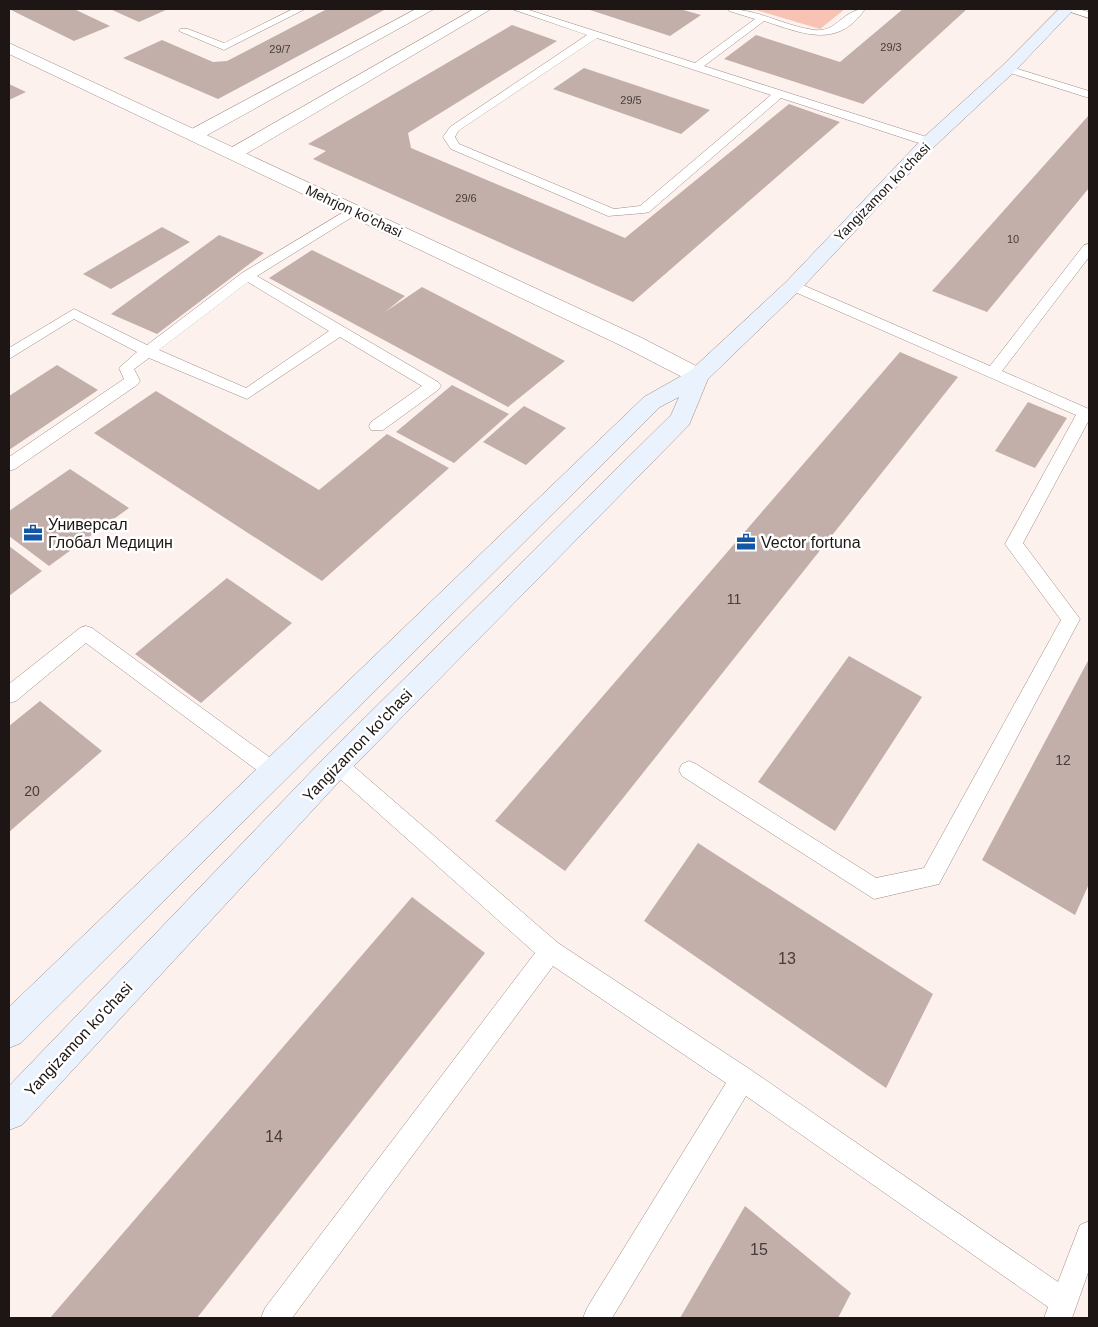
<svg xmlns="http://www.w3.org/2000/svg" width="1098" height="1327" font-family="Helvetica,sans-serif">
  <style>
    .green { fill: #f8c2b4 }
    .building { fill: #c3afaa }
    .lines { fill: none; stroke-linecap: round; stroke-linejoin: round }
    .service-casing { stroke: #9e8b86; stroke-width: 1 }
    .minor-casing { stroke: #9e8b86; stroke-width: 1 }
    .tertiary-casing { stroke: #9e8b86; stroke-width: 1 }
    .secondary-casing { stroke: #9e8b86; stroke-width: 1 }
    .service { fill: #fff; fill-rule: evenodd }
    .minor { fill: #fff; fill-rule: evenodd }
    .tertiary { fill: #fff; fill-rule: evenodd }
    .secondary { fill: #eaf2fd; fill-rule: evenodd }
    .labels { text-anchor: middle; stroke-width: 5; stroke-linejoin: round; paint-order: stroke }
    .far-number-label { font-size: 11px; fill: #463c3a }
    .far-street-label { font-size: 14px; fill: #1d1614; stroke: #fff }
    .number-label { font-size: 14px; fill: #463c3a }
    .poi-label { font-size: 16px; fill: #1d1614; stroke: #fff; text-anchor: start }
    .street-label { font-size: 16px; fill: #1d1614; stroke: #fff }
    .near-number-label { font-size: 16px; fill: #463c3a }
  </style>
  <rect width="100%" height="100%" fill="#fdf1ed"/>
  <path class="green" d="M753,9h92l-25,20z"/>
  <path class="building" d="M9,9h65l36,17 -36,15z
    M110,9h58l-29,13z
    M327,9h59l-168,90 -95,-41 39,-18 51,22 14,-1z
    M587,9h93l21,6 -31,21z
    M903,9h64l-104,95 -139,-45 32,-24 84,27z
    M512,25l45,16 -149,92 3,15 214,90 164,-134 51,18 -207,180 -320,-143 13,-8 -18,-7z
    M584,68l126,42 -29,24 -128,-45z
    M9,84l17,8 -17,8z
    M1089,115v73l-102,124 -55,-21z
    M162,227l28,15 -79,47 -28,-15z
    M219,235l45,18 -107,81 -46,-20z
    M312,250l93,46 -20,16 37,-25 143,74 -57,46 -239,-129z
    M900,352l58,25 -393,494 -70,-50z
    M57,365l41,25 -89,60v-54z
    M452,385l57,29 -55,49 -58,-31z
    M156,391l163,99 68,-56 62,34 -127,113 -228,-148z
    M1028,402l39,16 -32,50 -40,-17z
    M524,406l42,22 -40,37 -43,-23z
    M70,469l59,39 -80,58 -40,-30v-25z
    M9,546l33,25 -33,25z
    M227,578l65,45 -91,80 -66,-49z
    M849,656l73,41 -87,134 -77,-49z
    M1089,659v225l-14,31 -93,-55z
    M40,701l62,50 -93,81v-106z
    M698,843l235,151 -47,94 -242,-167z
    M412,897l73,56 -288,365h-147z
    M745,1206l106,87 -13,25h-158z"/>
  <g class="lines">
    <g class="service-casing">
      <path id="service" d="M293,9h12l-81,41 -45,-19 1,-2h8l36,14z
        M512,9h14l169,54 60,-44 -26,-8 -1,-2c30,0 56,17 86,21 23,3 29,-21 51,-21 -28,41 -63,24 -101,12l-60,45 229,73 2,3 -2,3h-8l-144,-47 -132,114 -5,1 -36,3 -157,-67 -8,-12 7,-10 137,-92zM597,38l174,57 -131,111 -26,3 -155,-65 -4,-7 3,-6z
        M1062,9h16l11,3v6z
        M1008,66l81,25v7l-85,-27v-4z
        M352,207l5,1 1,3 -1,3 -100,62 181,106 3,4 -3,4 -55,40h-12l-2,-4 2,-4 51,-36 -82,-49 -93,62 -98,-41 -15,11 6,12 -3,4 -122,84 -6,2v-14l115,-78 -5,-11 18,-16 -63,-33 -65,40v-11l65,-39 73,36 95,-72zM248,282l81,49 -83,57 -87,-38z
        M1089,244v13l-87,114 87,38v11l-66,123 57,76 -141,265 -65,15 -192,-123 -3,-6 3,-6 7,-3 7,3 180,114 48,-10 137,-248 -56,-76 71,-129 -288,-126 -2,-3 7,-4 5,1 192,83 94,-121z
        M86,626l6,2 188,137 3,6 -3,6 -7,3 -7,-3 -180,-134 -70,58 -7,2v-19l71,-56z
        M337,755l7,3 214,185 193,127 307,212 22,-57 9,-4v49l-17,48h-28l4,-11 -302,-211 -134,222h-29l4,-10 139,-225 -173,-117 -261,352h-31l4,-10 270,-355 -205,-183 -3,-6 3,-6z"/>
    </g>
    <g class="minor-casing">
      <path id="minor" d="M416,9h18l-234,130h-12l-3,-4 3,-4z
        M474,9h17l-252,149h-12l-3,-4 3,-4z"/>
    </g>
    <g class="tertiary-casing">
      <path id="tertiary" d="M9,43l631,294 66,34 3,5 -3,5 -8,2 -8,-2 -66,-34 -615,-293z"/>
    </g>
    <g class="secondary-casing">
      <path id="secondary" d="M1059,9h15l-60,63 -79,74 -135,144 -92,89 -19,46 -342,348 -325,352 -13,5v-44l318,-331 344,-340 8,-18 -19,10 -639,636 -12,5v-41l635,-610 46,-26 96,-89 137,-144 79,-72z"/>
    </g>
    <use href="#service" class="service"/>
    <use href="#minor" class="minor"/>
    <use href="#tertiary" class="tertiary"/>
    <use href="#secondary" class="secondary"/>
  </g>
  <defs>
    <g id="office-bare" transform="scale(1.5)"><path d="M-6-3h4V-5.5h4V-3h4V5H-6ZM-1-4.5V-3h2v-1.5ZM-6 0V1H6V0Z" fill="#1356a6" stroke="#fff" stroke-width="2.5" paint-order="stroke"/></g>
  </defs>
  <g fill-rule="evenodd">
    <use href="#office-bare" x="33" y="533"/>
    <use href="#office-bare" x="746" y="542"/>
  </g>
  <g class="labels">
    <g class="far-number-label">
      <text x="891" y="51">29/3</text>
      <text x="280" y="53">29/7</text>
      <text x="631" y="104">29/5</text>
      <text x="466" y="202">29/6</text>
      <text x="1013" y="243">10</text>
    </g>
    <g class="far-street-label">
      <text transform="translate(882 192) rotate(-46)" y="5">Yangizamon ko'chasi</text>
      <text transform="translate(354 211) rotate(25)" y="5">Mehrjon ko'chasi</text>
    </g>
    <g class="number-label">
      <text x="734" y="604">11</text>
      <text x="1063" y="765">12</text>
      <text x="32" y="796">20</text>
    </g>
    <g class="poi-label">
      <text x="48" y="530">Универсал<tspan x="48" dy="18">Глобал Медицин</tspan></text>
      <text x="761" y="548">Vector fortuna</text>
    </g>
    <g class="street-label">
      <text transform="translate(357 745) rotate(-46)" y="6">Yangizamon ko'chasi</text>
      <text transform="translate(78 1039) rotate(-47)" y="6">Yangizamon ko'chasi</text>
    </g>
    <g class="near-number-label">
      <text x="787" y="964">13</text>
      <text x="274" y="1142">14</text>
      <text x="759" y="1255">15</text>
    </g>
  </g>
  <rect width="1098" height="1327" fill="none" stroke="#1d1614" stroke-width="20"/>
</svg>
